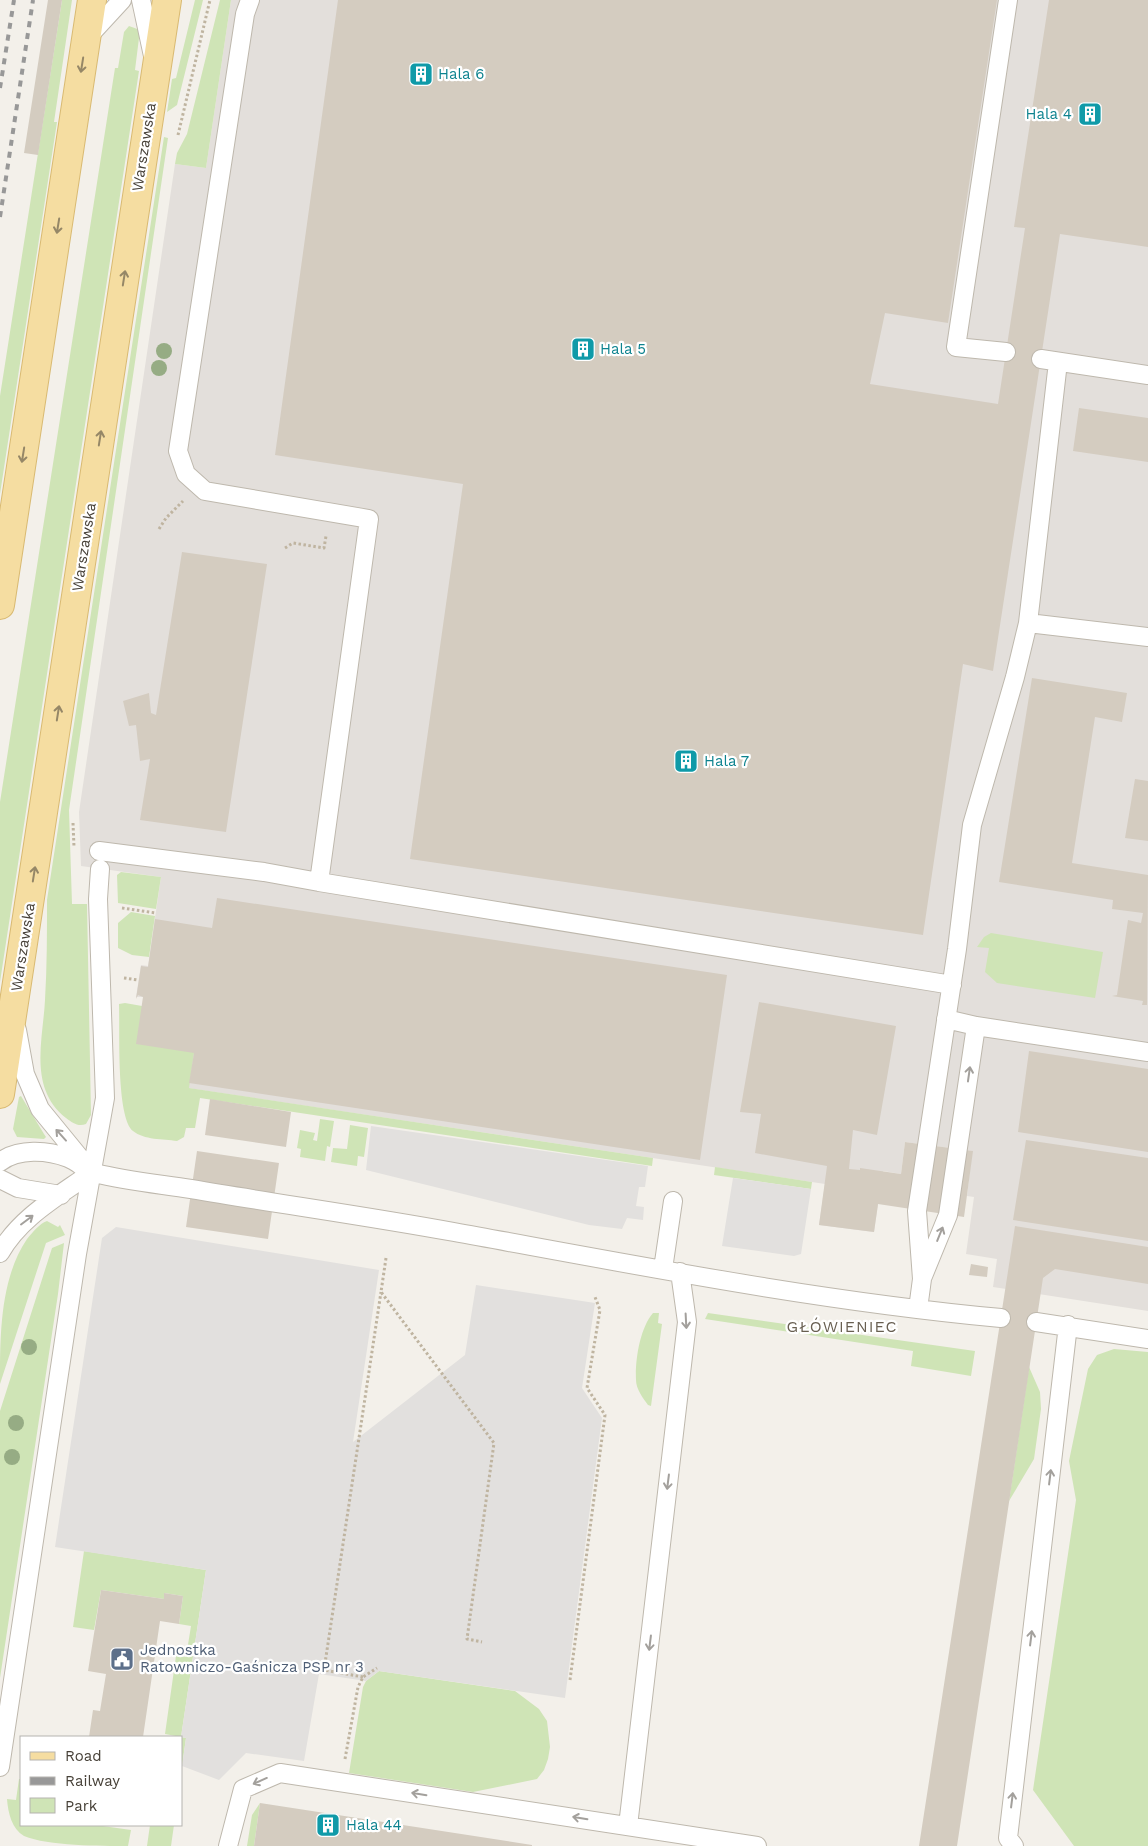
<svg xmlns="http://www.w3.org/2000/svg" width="1148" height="1846" font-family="'Work Sans',sans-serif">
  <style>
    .industrial { fill: #e3dfdb }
    .green { fill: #cfe4b6 }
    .parking { fill: #e2e0de }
    .building { fill: #d4ccc0 }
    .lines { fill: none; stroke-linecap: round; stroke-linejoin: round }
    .service-casing { stroke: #beb8ad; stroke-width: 20 }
    .primary-casing { stroke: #d9ba72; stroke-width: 30 }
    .path { stroke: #bfb4a0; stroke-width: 3; stroke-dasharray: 2.5 2.5; stroke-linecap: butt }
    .service { stroke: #fff; stroke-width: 18 }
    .primary { stroke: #f5dda1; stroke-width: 28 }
    .rail { stroke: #989898; stroke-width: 4; stroke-dasharray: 6 6; stroke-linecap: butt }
    .tree { fill: #96ac84 }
    .oneway { stroke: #958767 }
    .oneway2 { stroke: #a3a09c }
    .labels { text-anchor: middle; stroke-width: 4.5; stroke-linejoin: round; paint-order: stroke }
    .culture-label { font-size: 15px; fill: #0d838f; stroke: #fff; text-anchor: start }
    .street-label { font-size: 15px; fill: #474138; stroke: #fff }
    .service-label { font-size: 15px; fill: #4e5e75; stroke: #fff; text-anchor: start }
    .neighbourhood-label { font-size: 16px; letter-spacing: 1px; fill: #685f51; stroke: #fff }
  </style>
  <rect width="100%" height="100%" fill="#f3f0ea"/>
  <path class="industrial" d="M231,0h917v1311l-155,-24 4,-28 -31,-5 8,-57 -7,-1 5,-45 -67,-9 -4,32 -18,-3 -9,61 -55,-7 6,-41 -637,-96 5,-35 -50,-56h-7l5,-32 7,1 13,-89 -80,-11 -2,-54 96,-648 31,4z"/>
  <path class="green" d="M62,0h10l-18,122h3l-57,372v-98z
    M195,0h8l-26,105 -10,7 5,-33 4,-1z
    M220,0h11l-25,168 -31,-4 2,-11 10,-19z
    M129,26l11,4 -5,40 4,1 -139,911v-180l115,-734h3l6,-36z
    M164,137l4,1 -99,672 3,94h15l4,211 -5,9c-8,3 -13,-1 -20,-6 -38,-30 -23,-78 -21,-118 2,-33 2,-67 2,-100z
    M121,872l40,5 -5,32 -38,-6 -1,-28z
    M131,912l24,4 -6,41 -17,-2 -14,-7v-25z
    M991,933l112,19 -8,46 -98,-15 -12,-11 4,-24 -12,-1 7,-10z
    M125,1003l17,3 52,47 -5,35 464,70 -1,8 -452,-68 -5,30h-9l-2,9 -7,4c-14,-2 -33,-1 -44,-10 -17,-14 -13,-102 -14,-127z
    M21,1096l23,38 2,3 -2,2 -27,-2 -4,-8 6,-32z
    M320,1119l14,2 -4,26 -3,-1 -2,15 -25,-4 1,-8 -4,-1 3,-18 15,3 -2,7 4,1z
    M350,1125l18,3 -4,29 -6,-1 -1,10 -26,-4 2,-14 14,1z
    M715,1167l97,15 -1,7 -97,-14z
    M47,1221l11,6 2,-2 5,10 -19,8 -46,141c0,-49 0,-105 27,-145 6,-7 12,-15 20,-18z
    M64,1243l-6,51 -58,384v-267l52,-163z
    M653,1313h6l-1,10 4,1 -11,82 -3,-1c-5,-7 -12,-16 -12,-25 -1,-20 4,-52 17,-67z
    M708,1313l267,38 -4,25 -60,-10 2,-15 -208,-32z
    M1114,1349l34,3v494h-74l-41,-56 43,-290 -7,-39 19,-92 9,-14z
    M1029,1367l11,25 1,17 -7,50 -25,42z
    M84,1551l122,19 -25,167 5,1 -5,36v-37l-16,-3 11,-78 10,1 5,-31 -12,-2 4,-28 -19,-3v6l-63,-9 -7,40 -21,-3z
    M379,1671l136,20 24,18 8,12 3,26 -2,12 -4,11 -7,9 -64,13 -124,-19 14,-86 3,-6z
    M19,1779h2v46h75l35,5 -3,16c-27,0 -80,0 -104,-10 -12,-7 -16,-23 -17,-37l9,1z
    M260,1803l-6,43h-7l5,-31z
    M150,1825h24l-3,21h-24z"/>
  <path class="parking" d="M371,1126l277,40 -3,21h-6l-3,19 8,1 -1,13 -16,-2 -5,11 -33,-4 -223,-55z
    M733,1178l78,11 -10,65 -7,2 -72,-10z
    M116,1227l263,43 -26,172 112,-87 11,-70 119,18 -13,85 20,30 -37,280 -186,-27 -13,10 -47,-7 -15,87 -58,-8 -27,27 -37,-14 4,-28 -5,-1 25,-167 -151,-23 47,-309z"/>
  <path class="building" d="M48,0h14l-24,155 -14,-2z
    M338,0h659l-49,323 -63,-10 -15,71 128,20 27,-176 -11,-1 35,-227h99v247l-88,-13 -67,437 -30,-7 -40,271 -513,-76 53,-375 -188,-29z
    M1079,408l69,10v44l-75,-11z
    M182,552l85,12 -41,268 -86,-12 10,-61 -10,2 -4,-36 -7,1 -6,-25 26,-8 2,20 5,2z
    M1032,678l95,15 -5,29 -27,-5 -23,146 76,12 -1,130h-5l1,-4 -31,-5 5,-1 11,-75 13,3 2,-10 -31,-4 1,-9 -114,-18z
    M1135,779l13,2v60l-23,-3z
    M217,898l510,77 -27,185 -511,-77 5,-30 -58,-9 7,-47 -5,-2 -2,4 5,-33 7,1 7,-48 57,9z
    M759,1002l137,24 -19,109 -24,-5 -4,39 11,1v-2l41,6 4,-32 68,9 -9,66 -86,-13 -4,28 -55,-7 8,-59 -72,-13 6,-39 -21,-2z
    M1029,1051l119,18v83l-130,-20z
    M210,1099l81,13 -5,35 -81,-12z
    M1026,1140l122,18v83l-135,-21z
    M197,1151l82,12 -11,76 -82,-12z
    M1015,1226l133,21v37l-93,-15 -12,9 -86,568h-38z
    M971,1264l17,3 -1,10 -18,-2z
    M101,1590l63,9v-6l19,3 -4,28 -19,-3 -17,116h-54l4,-27 7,1 6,-37 -18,-3z
    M260,1803l272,42v1h-278z"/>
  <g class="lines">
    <g class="service-casing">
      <path id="service" d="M141,0l12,56
        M250,0l-5,14 -67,437 8,23 19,17 164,28 -50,363 633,103
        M87,38l35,-38
        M1006,352l-50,-5 52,-347
        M1041,359l107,16
        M1028,623l120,14
        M99,851l165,21 55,10
        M946,1019l30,7 172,26
        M17,1030l8,44 15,35 45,55
        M0,1162c18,-14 48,-12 68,-4 10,4 17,12 27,15 31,8 64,11 96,16 88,15 176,27 263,43 182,33 363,69 547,86
        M0,1179l18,9 43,7
        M0,1253c20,-36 59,-57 92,-81
        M663,1269l10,-68
        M923,1276l25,-61 28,-189
        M918,1309l4,-30 -5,-68 40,-262 15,-124 43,-148 13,-54 30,-261
        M1036,1322l112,17
        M0,1767l77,-513 28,-156 -7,-199 2,-30
        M628,1826l59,-504 -7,-50
        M228,1846l15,-57 37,-16 477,73
        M1014,1846l-6,-8 60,-513"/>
    </g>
    <g class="primary-casing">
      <path id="primary" d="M0,605l92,-605
        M0,1094l167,-1094"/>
    </g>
    <path class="path" d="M178,135l32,-135
      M159,529l7,-11 17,-17
      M285,548l8,-5 31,5 2,-12
      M73,823l1,24
      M122,908l34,5
      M124,978l14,2
      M386,1258l-5,34 113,151 -27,196 15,3
      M363,1677l-39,-7 57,-378
      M570,1680l35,-265 -18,-27 13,-78 -5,-13
      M345,1759l13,-72 5,-10 14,-9"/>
    <use href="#service" class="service"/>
    <use href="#primary" class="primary"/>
    <path class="rail" d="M0,88l14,-88
      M0,217l33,-217"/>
  </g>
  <g class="tree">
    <circle cx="164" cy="351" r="8"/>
    <circle cx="159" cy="368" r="8"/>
    <circle cx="29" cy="1347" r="8"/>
    <circle cx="16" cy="1423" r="8"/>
    <circle cx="12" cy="1457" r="8"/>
  </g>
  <defs><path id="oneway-shaft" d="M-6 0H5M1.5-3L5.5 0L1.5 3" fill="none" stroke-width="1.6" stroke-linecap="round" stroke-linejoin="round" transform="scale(1.25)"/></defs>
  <g class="oneway">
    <use href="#oneway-shaft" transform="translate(82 65) rotate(99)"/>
    <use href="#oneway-shaft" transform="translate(58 226) rotate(99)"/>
    <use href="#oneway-shaft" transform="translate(124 278) rotate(-81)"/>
    <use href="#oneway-shaft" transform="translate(100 438) rotate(-81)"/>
    <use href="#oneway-shaft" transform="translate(23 455) rotate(99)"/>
    <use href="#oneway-shaft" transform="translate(58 713) rotate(-81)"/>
    <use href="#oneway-shaft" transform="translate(34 874) rotate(-81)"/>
  </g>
  <g class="oneway2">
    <use href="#oneway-shaft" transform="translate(969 1074) rotate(-82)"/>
    <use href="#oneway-shaft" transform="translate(61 1135) rotate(-132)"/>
    <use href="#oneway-shaft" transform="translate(27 1220) rotate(-37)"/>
    <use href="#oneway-shaft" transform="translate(940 1234) rotate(-68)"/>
    <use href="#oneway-shaft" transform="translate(686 1321) rotate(87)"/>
    <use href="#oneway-shaft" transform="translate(1050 1477) rotate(-83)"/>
    <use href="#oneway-shaft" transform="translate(668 1482) rotate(97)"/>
    <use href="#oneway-shaft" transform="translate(1031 1638) rotate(-83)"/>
    <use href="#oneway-shaft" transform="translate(650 1643) rotate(97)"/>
    <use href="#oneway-shaft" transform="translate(260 1781) rotate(156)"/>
    <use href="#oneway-shaft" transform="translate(419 1794) rotate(-171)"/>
    <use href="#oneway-shaft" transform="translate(1012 1800) rotate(-83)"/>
    <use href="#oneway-shaft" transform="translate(580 1818) rotate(-171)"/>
  </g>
  <defs>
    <g id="building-square" transform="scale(1.25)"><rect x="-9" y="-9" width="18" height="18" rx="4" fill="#0f9aa8" stroke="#fff"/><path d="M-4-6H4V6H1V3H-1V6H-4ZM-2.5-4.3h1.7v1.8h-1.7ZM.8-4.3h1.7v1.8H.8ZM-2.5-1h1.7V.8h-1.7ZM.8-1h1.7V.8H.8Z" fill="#fff"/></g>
    <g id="civic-square" transform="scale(1.25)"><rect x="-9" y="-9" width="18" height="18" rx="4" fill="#5c6f8a" stroke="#fff"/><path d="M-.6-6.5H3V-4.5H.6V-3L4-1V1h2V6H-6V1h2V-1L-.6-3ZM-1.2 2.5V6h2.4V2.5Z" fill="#fff"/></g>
  </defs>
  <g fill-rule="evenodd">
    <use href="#building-square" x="421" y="74"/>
    <use href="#building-square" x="1090" y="114"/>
    <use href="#building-square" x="583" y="349"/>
    <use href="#building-square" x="686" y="761"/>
    <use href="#civic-square" x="122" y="1659"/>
    <use href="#building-square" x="328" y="1825"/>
  </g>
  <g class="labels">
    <g class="culture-label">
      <text x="438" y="79">Hala 6</text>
      <text x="1072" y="119" text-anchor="end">Hala 4</text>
      <text x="600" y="354">Hala 5</text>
      <text x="704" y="766">Hala 7</text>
      <text x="346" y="1830">Hala 44</text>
    </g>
    <g class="street-label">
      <text transform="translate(144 147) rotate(-81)" y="5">Warszawska</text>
      <text transform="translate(84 547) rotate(-81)" y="5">Warszawska</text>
      <text transform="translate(23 947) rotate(-81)" y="5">Warszawska</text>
    </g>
    <g class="service-label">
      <text x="140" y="1655">Jednostka<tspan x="140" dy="17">Ratowniczo-Gaśnicza PSP nr 3</tspan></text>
    </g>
    <g class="neighbourhood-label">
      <text x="842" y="1332">GŁÓWIENIEC</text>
    </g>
  </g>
  <rect x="20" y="1736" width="162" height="90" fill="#ffffff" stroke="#b5b3af"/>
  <rect x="30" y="1752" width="25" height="8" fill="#f5dda1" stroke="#b5b3af"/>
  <text x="65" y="1761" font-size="15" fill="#474138">Road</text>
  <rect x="30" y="1777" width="25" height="8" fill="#989898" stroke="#b5b3af"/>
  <text x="65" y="1786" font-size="15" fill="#474138">Railway</text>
  <rect x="30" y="1798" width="25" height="15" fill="#cfe4b6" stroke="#b5b3af"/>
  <text x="65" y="1811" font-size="15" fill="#474138">Park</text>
</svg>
